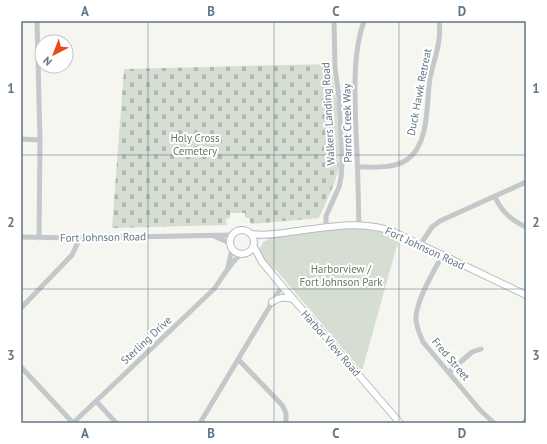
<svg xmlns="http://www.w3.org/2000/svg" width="547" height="444" font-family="'PT Sans',sans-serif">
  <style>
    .cemetery { fill: url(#cemetery-stones) }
    .park { fill: #d6ddd2 }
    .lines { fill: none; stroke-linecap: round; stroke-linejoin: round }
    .major-casing { stroke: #b7bbbf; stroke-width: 8 }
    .minor { stroke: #c4c8cb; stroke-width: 5 }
    .major { stroke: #fff; stroke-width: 6 }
    .grid { fill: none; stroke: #627685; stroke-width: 1; stroke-opacity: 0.55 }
    .labels { text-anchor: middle; stroke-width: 4; stroke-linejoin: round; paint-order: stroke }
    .street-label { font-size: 11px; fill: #627685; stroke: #fff }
    .park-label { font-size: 11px; fill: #677b62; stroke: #fff }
    .neatline { fill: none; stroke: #627685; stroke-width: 1.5 }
    .grid-label { font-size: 13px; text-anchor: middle; font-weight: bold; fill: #627685 }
  </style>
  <defs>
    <pattern id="cemetery-stones" width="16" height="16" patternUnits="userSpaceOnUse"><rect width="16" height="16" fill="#d6ddd2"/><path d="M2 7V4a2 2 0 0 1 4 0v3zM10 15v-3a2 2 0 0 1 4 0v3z" fill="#b1b8b0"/></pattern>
  </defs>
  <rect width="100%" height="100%" fill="#f6f6f1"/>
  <path class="cemetery" d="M330,64l7,39 2,65 -5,16 -15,34 -68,6 -2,-6h-4v-5h-15v5l-4,1 1,6 -115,3 12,-159z"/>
  <path class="park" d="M345,228c20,0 36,2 54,10l-37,133 -86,-101c-7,-2 -15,-12 -17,-20l4,-8 8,-4z"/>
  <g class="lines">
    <g class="major-casing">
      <path id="major" d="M230 242a12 12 0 1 1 24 0a12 12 0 1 1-24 0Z
        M252,234c13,2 25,0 38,-2 34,-4 71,-13 104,0l132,63
        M254,247l8,15 20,24 118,137
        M272,302c8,-5 12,-5 21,-3"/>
    </g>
    <path class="minor" d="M37,21l3,119 -1,98
      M21,139l19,1
      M358,167c16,0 37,2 50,-8 22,-17 18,-56 22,-81 4,-19 12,-37 9,-57
      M495,197c7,15 16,23 31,30
      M359,225c-1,-31 -1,-61 -3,-92 -1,-34 -4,-80 8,-112
      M326,227v-11l13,-29 2,-10 1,-13 -3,-66 -4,-30 -1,-47
      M21,237l59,1 151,-3
      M216,237l14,6
      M420,245l12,-18 8,-6 86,-39
      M442,256c-8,15 -26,45 -26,62 0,9 4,16 7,24l57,68 14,13
      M228,267l4,-18
      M21,308l51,-53 8,-17
      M238,359l44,46 4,8v10
      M21,367l52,56
      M449,372l23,-20 9,-3
      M97,402l19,21
      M73,423l141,-134c9,-12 15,-25 27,-35
      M200,423l82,-137
      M524,423l2,-3"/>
    <use href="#major" class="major"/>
  </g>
  <path class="grid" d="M148,21v402M274,21v402M399,21v402M21,155h505M21,289h505"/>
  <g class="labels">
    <g class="street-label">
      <text transform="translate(419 92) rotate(-79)" y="4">Duck Hawk Retreat</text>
      <text transform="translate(328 114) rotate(-93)" y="4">Walkers Landing Road</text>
      <text transform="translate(347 123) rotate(-91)" y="4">Parrot Creek Way</text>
      <text transform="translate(103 237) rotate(-1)" y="4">Fort Johnson Road</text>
      <text transform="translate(425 248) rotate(25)" y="4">Fort Johnson Road</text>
      <text transform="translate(146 340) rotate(-43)" y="4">Sterling Drive</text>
      <text transform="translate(331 343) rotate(49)" y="4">Harbor View Road</text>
      <text transform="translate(451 359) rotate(50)" y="4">Fred Street</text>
    </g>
    <g class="park-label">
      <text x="195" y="142">Holy Cross<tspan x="195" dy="13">Cemetery</tspan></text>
      <text x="341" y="273">Harborview /<tspan x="341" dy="13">Fort Johnson Park</tspan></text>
    </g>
  </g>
  <rect width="547" height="444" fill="none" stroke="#ffffff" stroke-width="44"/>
  <g transform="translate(54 54) rotate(222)"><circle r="19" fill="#ffffff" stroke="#c0c8ce"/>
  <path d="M0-3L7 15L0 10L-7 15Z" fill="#ee4718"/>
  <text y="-6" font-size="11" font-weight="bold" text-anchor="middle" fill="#627685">N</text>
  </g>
  <rect x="22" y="22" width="503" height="400" class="neatline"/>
  <g class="grid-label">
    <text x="85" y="16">A</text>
    <text x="211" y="16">B</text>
    <text x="336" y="16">C</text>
    <text x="462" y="16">D</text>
    <text x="11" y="93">1</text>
    <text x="536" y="93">1</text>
    <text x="11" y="227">2</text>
    <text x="536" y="227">2</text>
    <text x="11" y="360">3</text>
    <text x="536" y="360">3</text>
    <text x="85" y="438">A</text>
    <text x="211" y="438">B</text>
    <text x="336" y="438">C</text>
    <text x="462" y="438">D</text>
  </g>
</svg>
